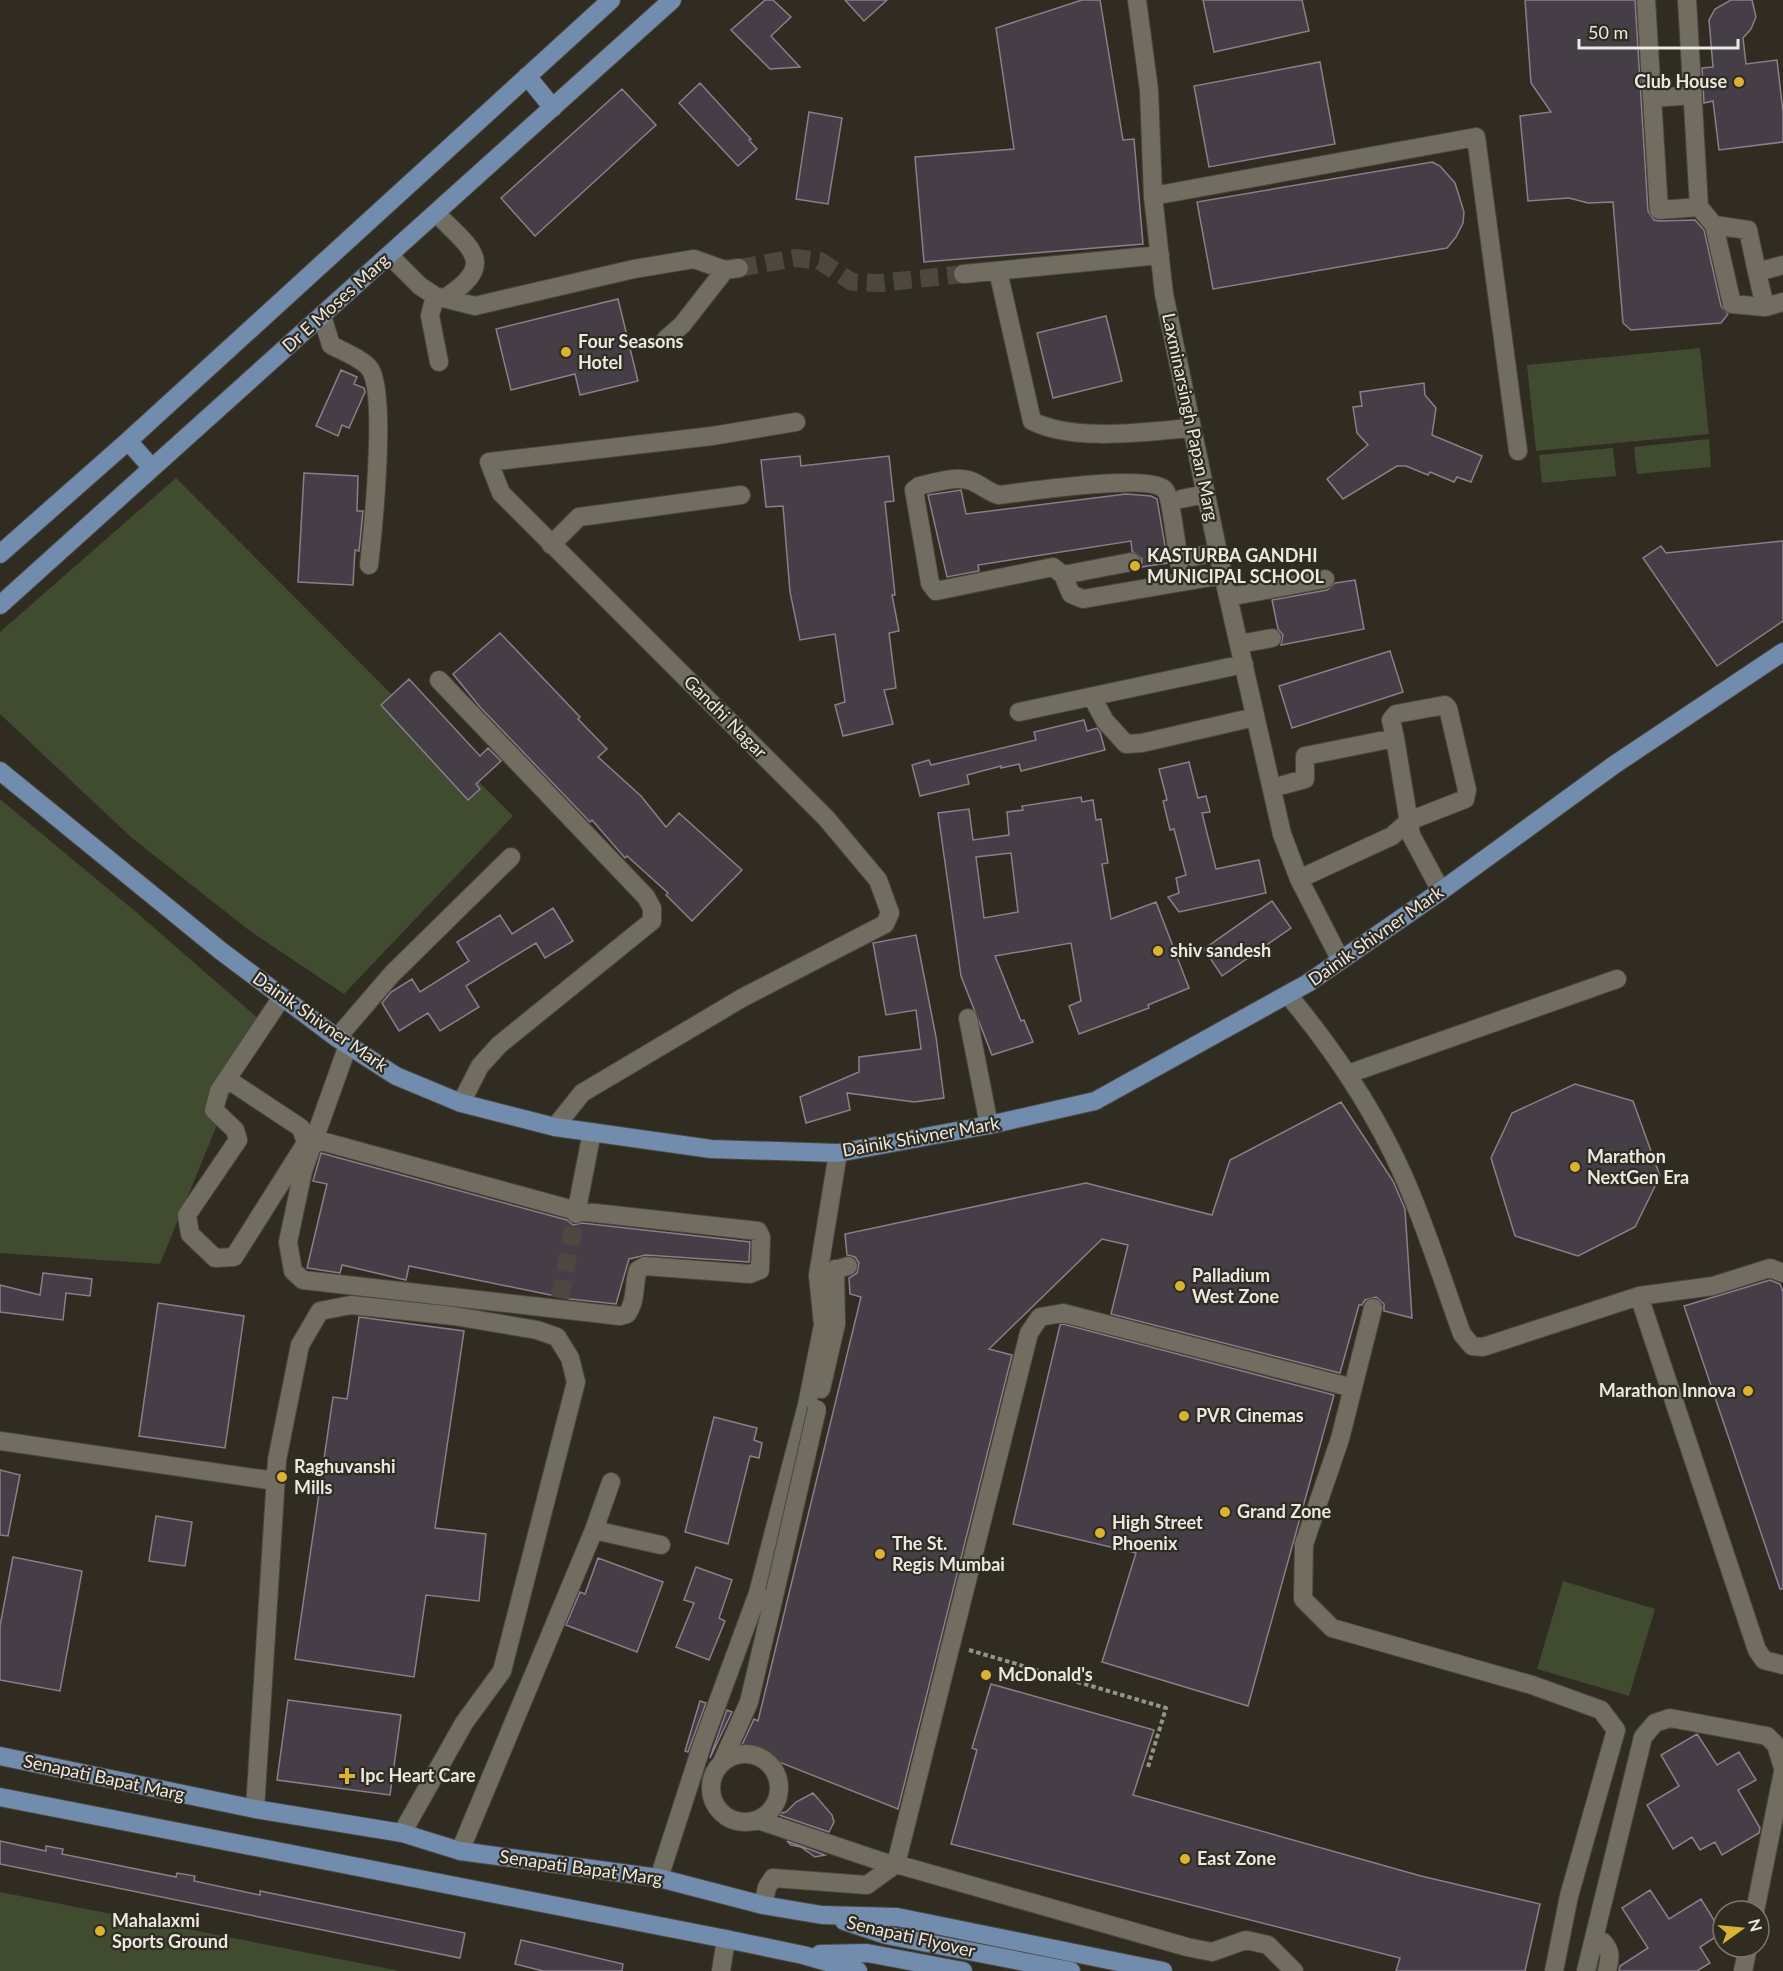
<svg xmlns="http://www.w3.org/2000/svg" width="1783" height="1971" font-family="Lato,sans-serif">
  <style>
    .green { fill: #404b30 }
    .building { fill: #463e47; stroke: #887f8a; stroke-width: 1.5; fill-rule: evenodd }
    .lines { fill: none; stroke-linecap: round; stroke-linejoin: round }
    .minor-tunnel { stroke: #4c483f; stroke-width: 18; stroke-dasharray: 18 9; stroke-linecap: butt }
    .minor-casing { stroke: #4b473f; stroke-width: 20 }
    .major-casing { stroke: #4b473f; stroke-width: 20 }
    .path { stroke: #96938b; stroke-width: 4; stroke-dasharray: 4.5 3; stroke-linecap: butt }
    .minor { stroke: #716d61; stroke-width: 18 }
    .major { stroke: #718cad; stroke-width: 18 }
    .minor-bridge-casing { stroke: #4b473f; stroke-width: 20; stroke-linecap: butt }
    .minor-bridge { stroke: #716d61; stroke-width: 18 }
    .poi-dot { fill: #dbb333; stroke: #302c22; stroke-width: 2 }
    .labels { text-anchor: middle; stroke-width: 4.5; stroke-linejoin: round; paint-order: stroke }
    .poi-label { font-size: 18px; font-weight: bold; fill: #ebe8e2; stroke: #302c22; text-anchor: start }
    .street-label { font-size: 18px; fill: #ebe8e2; stroke: #302c22 }
  </style>
  <rect width="100%" height="100%" fill="#302c22"/>
  <path class="green" d="M1700,348l9,86 -173,17 -9,-86z
    M1709,439l2,28 -74,7 -3,-27z
    M1613,448l3,28 -74,7 -3,-28z
    M176,478l337,338 -169,178 -94,-63 -118,-93 -132,-124v-82z
    M0,799l136,113 124,108 -100,244 -160,-11z
    M1563,1581l92,28 -26,87 -92,-27z
    M0,1892l400,79h-400z"/>
  <path class="building" d="M765,0h8l18,17 -20,19 29,31 -30,2 -39,-39z
    M845,0h42l-23,21z
    M1082,0h18l23,140 11,-1 9,105 -219,18 -9,-105 99,-8 -18,-121z
    M1203,0h99l7,31 -95,21z
    M1525,0h110l13,211 6,9 5,1 36,-1 9,10 17,76 7,8 -7,9 -90,7 -8,-7 -10,-121 -25,1 -19,-5 -41,3 -8,-85 31,-4 -20,-29z
    M1731,0h21l4,17 -5,12 -8,9 3,26 31,-4 6,52v30l-64,8 -6,-49 -9,2 -2,-35 11,-1 -4,-47 6,-11z
    M1320,62l15,82 -126,23 -15,-81z
    M700,83l51,56 -2,1 8,9 -19,17 -59,-63z
    M622,89l34,36 -121,111 -34,-38z
    M809,112l33,6 -14,86 -32,-5z
    M1432,162l8,4 15,17 9,29 -1,11 -7,14 -9,11 -234,41 -16,-87z
    M618,299l20,82 -58,14 -5,-21 -64,16 -15,-61z
    M1106,316l16,65 -69,17 -16,-65z
    M341,370l16,7 -3,7 10,4 1,4 -16,36 -7,-3 -4,11 -22,-10z
    M1424,383l1,12 11,13 -4,27 50,21 -11,26 -14,-5 -3,5 -24,-10 -2,3 -22,-9h-9l-54,33 -16,-20 41,-34 -11,-12 -4,-26 9,-1 -2,-14z
    M800,456l1,10 88,-10 5,45 -9,1 10,93h-3l7,36 -10,2 7,55 -12,2 9,34 -50,12 -8,-31 10,-3 -10,-68 -35,6 -10,-48 -7,-86 -17,1 -5,-47z
    M304,473l54,3 -1,35h6l-4,40 -4,-1 -2,35 -55,-3z
    M961,490l5,24 160,-20 25,2 6,3 1,6 10,58 -27,4 1,-8 -10,-8 -1,-10 -153,24 1,6 -32,6 -19,-82z
    M1783,541v80l-66,45 -74,-108 18,-12 5,7z
    M1355,580l9,49 -83,16 2,-10 -5,-6 -6,-29 55,-10 8,-7z
    M500,633l80,84 -2,2 29,30 -9,8 43,39 25,31 13,-14 63,57 -50,51 -26,-26 2,-2 -41,-37 -2,2 -33,-38 -2,2 -110,-115 -27,-33z
    M1390,651l13,41 -111,36 -13,-42z
    M409,679l71,77 8,-8 13,13 -25,23 4,5 -12,11 -87,-95z
    M1084,720l3,11 10,-3 3,4 5,18 -84,21 -2,-7 -18,4v-2l-34,9 2,9 -49,12 -8,-31 17,-5 2,5 105,-25 -2,-8z
    M1189,762l9,36 8,-2 4,16 -8,1 14,56 43,-9 7,33 -87,19 -11,-15 11,-4 -3,-15 10,-3 -12,-46 -4,1 -7,-29 4,-1 -8,-31z
    M1081,797l1,5 11,-2 3,20 5,-1 7,44 -6,1 9,55 45,-17 33,86 -41,17 1,3 -70,26 -10,-28 12,-5 -10,-58 -76,13 26,65 3,-1 9,22 -41,13 -31,-79 -23,-163 31,-4 4,31 36,-5 -2,-23 16,-2 -1,-4zM1011,853l7,59 -34,6 -8,-61z
    M1272,901l19,27 -69,48 -18,-27z
    M553,908l20,33 -28,17 -9,-15 -70,43 13,21 -39,24 -12,-18 -29,18 -17,-28 9,-11 21,-13 8,13 49,-31 -12,-19 43,-27 12,19z
    M916,935l20,102 8,61 -30,4 -67,-9 3,17 -44,13 -6,-26 59,-25v-15l62,-8 -5,-39 -30,5 -13,-72z
    M1575,1084l58,17 27,75 -25,51 -57,29 -63,-20 -24,-78 21,-45z
    M1341,1102l52,79 12,28 7,109 -28,-7v-7l-8,-7 -11,3 -3,5h-3l-19,68 -229,-59 17,-69 -26,-6 -113,110 23,6 -114,454 -157,-62 13,-28 4,2 103,-424 -11,-3 -1,-16 8,-5 2,-10 -4,-6 -8,-2 -2,-21 241,-51 126,32 18,-55z
    M321,1153l246,67 6,5 9,-2 168,19 -1,20 -103,-7 -17,4 -13,45 -46,-5 -161,-33 -3,14 -64,-15 -2,8 -33,-5 20,-84 -14,-3z
    M43,1273l49,6 -2,17 -24,-3 -3,27 -63,-8v-27l40,10z
    M1770,1280l10,4 3,8v297h-3l-96,-283z
    M158,1303l86,13 -19,132 -86,-12z
    M359,1317l105,14 -29,197 51,6 -7,67 -53,-6 -12,82 -119,-18 38,-262 14,2z
    M1063,1324l271,71 -86,311 -146,-44 34,-109 -123,-29 47,-199z
    M714,1417l43,11 -3,12 8,3 -3,15 -9,-2 -22,88 -43,-12z
    M0,1470l20,5 -12,61 -8,-1z
    M156,1516l36,6 -7,44 -36,-5z
    M13,1557l69,14 -22,120 -60,-11v-54z
    M598,1558l65,24 -26,70 -71,-27 14,-33 5,2z
    M696,1567l36,13 -13,38 6,3 -16,39 -33,-13 18,-44 -10,-3z
    M991,1684l163,46 -21,65 288,81 119,28 -15,67h-129l4,-13 -449,-114 26,-94 -5,-2z
    M288,1700l113,15 -11,80 -113,-15z
    M700,1701l6,2 -18,49 -3,-1z
    M727,1710l5,2 -22,46 3,-9z
    M1697,1734l20,31 22,-13 17,28 -18,10 22,38 -1,5 -37,22 -7,-13 -15,8 -8,-13 -19,12 -26,-44 32,-19 -18,-31z
    M813,1793l19,22 2,7 -5,10 -53,-18 10,-2 10,-10z
    M0,1841l46,10v-5l17,3 -1,5 114,23 1,-4 18,3 -1,5 66,14v-4l205,42 -5,25 -460,-94z
    M787,1841l38,14 -10,2 -14,-10 -10,-2z
    M1650,1890l19,29 32,-20 21,34 -22,14 10,16 -13,8h-78l1,-5 28,-18 -26,-40z
    M521,1940l102,24 -1,7h-79l-28,-7z"/>
  <g class="lines">
    <path class="minor-tunnel" d="M739,268l56,-10 25,3 32,21 28,1 83,-9
      M560,1298l16,-84"/>
    <g class="minor-casing">
      <path id="minor" d="M1137,0l12,90 4,106 11,98 55,263 63,277 17,45 41,80
        M1646,0l13,210 40,-3
        M1687,0l12,207 15,18 18,79 33,3 18,-5
        M1652,98l41,-3
        M1153,196l323,-59 42,314
        M436,213c34,35 63,50 9,85
        M1714,225l34,5 9,42 26,-7
        M390,256l30,30 15,10 40,10 159,-37 60,-10 31,11 14,-2
        M998,271l34,150c42,21 112,11 159,7
        M1757,272l8,35
        M963,274l197,-19
        M435,296l-5,20 9,46
        M322,316l9,29c11,6 32,14 39,24 17,25 3,161 -1,196
        M666,339l16,-14 43,-55
        M1181,499l24,-5
        M551,545l28,-28 162,-22
        M1193,557l25,-5
        M1179,563c-2,-12 -8,-67 -14,-73 -16,-17 -140,2 -166,5 -12,-3 -19,-12 -31,-15 -14,-4 -35,3 -49,6l-5,4 16,93 6,8 117,-24 10,8 8,19 12,5 140,-24
        M1063,575l68,-13
        M1228,597l97,-18
        M1239,644l33,-6
        M439,680l207,217 6,11v13l-153,124 -19,21 -19,37
        M1092,697l13,24 21,23 16,-1 113,-26
        M1019,712l225,-48
        M1272,788l33,-9v-23l90,-18 16,97 30,56
        M1299,879l93,-43 17,-15 56,-22 2,-9 -19,-82 -3,-3 -49,9 -5,6 4,18
        M1288,995c46,55 86,115 115,180 23,51 40,107 59,159l10,12 11,1 156,-51 74,-10 57,-18 13,5
        M968,1018l21,107
        M337,1038l55,-64 119,-117
        M1348,1074l269,-95
        M227,1079l74,49 5,15 -72,114 -19,1 -25,-24 -3,-19 51,-75 -3,-10 -21,-20 5,-19 8,-12 55,-82
        M555,1127l27,-34 160,-95 143,-74 5,-11 -12,-33 -52,-62 -325,-325 -12,-31 223,-26 84,-14
        M314,1139l263,72 181,20 3,6 -1,33 -10,4 -105,-8 -7,4c-5,15 -1,30 -11,44l-7,2 -317,-36 -10,-9 -5,-29 15,-71 45,-126
        M576,1214l16,-82
        M818,1275l20,-122
        M1639,1296l118,354 7,10 19,5
        M1373,1308l-33,131 -36,105 -1,55 29,29 200,57 69,25 15,20 -47,166 -15,75
        M821,1389l15,-65 -1,-55
        M0,1441l275,40
        M594,1530l17,-48
        M711 1788a34 34 0 1 1 68 0a34 34 0 1 1-68 0Z
        M722,1762l27,-60 26,-110
        M255,1809l22,-349 23,-115 20,-34 31,-6 103,11 83,14 20,7 13,21 6,24 -74,289 -38,52 -62,110
        M758,1820l131,44h7l-29,21 -94,-7 -6,9 -4,18
        M460,1851l134,-321 67,15
        M659,1878l43,-133 56,-152 49,-188 16,-80 -5,-50 30,-9
        M1755,1911l28,-139
        M1594,1941l9,1c9,10 7,16 4,29
        M721,1971l5,-32
        M1294,1971l-26,-26 -22,-5 -34,12 -25,-5 -291,-83 133,-531 11,-16 23,-4 290,75
        M1586,1971l57,-234 12,-14 15,-5 97,18 9,9 7,23
        M1743,1971l5,-24"/>
    </g>
    <g class="major-casing">
      <path id="major" d="M527,76l26,32
        M128,441l24,27
        M0,554l128,-113 483,-441
        M0,605l672,-605
        M0,771l221,180 116,87 59,38 65,27 94,24 156,22 127,4 151,-28 106,-24 213,-118 133,-92 173,-126 169,-113
        M0,1756l255,53 147,24 58,18 199,27 104,27 59,10 75,2 266,54
        M0,1797l726,142 77,16 55,16
        M844,1921l42,14 185,36
        M820,1954l47,-1 96,18"/>
    </g>
    <path class="path" d="M969,1650l197,58 -18,59"/>
    <use href="#minor" class="minor"/>
    <use href="#major" class="major"/>
    <g class="minor-bridge-casing">
      <path id="minor-bridge" d="M775,1592l42,-183"/>
    </g>
    <use href="#minor-bridge" class="minor-bridge"/>
  </g>
  <g class="poi-dot">
    <circle cx="1739" cy="82" r="6"/>
    <circle cx="566" cy="352" r="6"/>
    <circle cx="1135" cy="566" r="6"/>
    <circle cx="1158" cy="951" r="6"/>
    <circle cx="1575" cy="1167" r="6"/>
    <circle cx="1180" cy="1286" r="6"/>
    <circle cx="1748" cy="1391" r="6"/>
    <circle cx="1184" cy="1416" r="6"/>
    <circle cx="282" cy="1477" r="6"/>
    <circle cx="1225" cy="1512" r="6"/>
    <circle cx="1100" cy="1533" r="6"/>
    <circle cx="880" cy="1554" r="6"/>
    <circle cx="986" cy="1675" r="6"/>
    <path d="M344 1767h6v6h6v6h-6v6h-6v-6h-6v-6h6z"/>
    <circle cx="1185" cy="1859" r="6"/>
    <circle cx="100" cy="1931" r="6"/>
  </g>
  <g class="labels">
    <g class="poi-label">
      <text x="1727" y="88" text-anchor="end">Club House</text>
      <text x="578" y="348">Four Seasons<tspan x="578" dy="21">Hotel</tspan></text>
      <text x="1147" y="562">KASTURBA GANDHI<tspan x="1147" dy="21">MUNICIPAL SCHOOL</tspan></text>
      <text x="1170" y="957">shiv sandesh</text>
      <text x="1587" y="1163">Marathon<tspan x="1587" dy="21">NextGen Era</tspan></text>
      <text x="1192" y="1282">Palladium<tspan x="1192" dy="21">West Zone</tspan></text>
      <text x="1736" y="1397" text-anchor="end">Marathon Innova</text>
      <text x="1196" y="1422">PVR Cinemas</text>
      <text x="294" y="1473">Raghuvanshi<tspan x="294" dy="21">Mills</tspan></text>
      <text x="1237" y="1518">Grand Zone</text>
      <text x="1112" y="1529">High Street<tspan x="1112" dy="21">Phoenix</tspan></text>
      <text x="892" y="1550">The St.<tspan x="892" dy="21">Regis Mumbai</tspan></text>
      <text x="998" y="1681">McDonald's</text>
      <text x="360" y="1782">Ipc Heart Care</text>
      <text x="1197" y="1865">East Zone</text>
      <text x="112" y="1927">Mahalaxmi<tspan x="112" dy="21">Sports Ground</tspan></text>
    </g>
    <g class="street-label">
      <text transform="translate(336 303) rotate(-42)" y="6">Dr E Moses Marg</text>
      <text transform="translate(1190 417) rotate(78)" y="6">Laxminarsingh Papan Marg</text>
      <text transform="translate(725 717) rotate(45)" y="6">Gandhi Nagar</text>
      <text transform="translate(1376 936) rotate(-35)" y="6">Dainik Shivner Mark</text>
      <text transform="translate(320 1022) rotate(35)" y="6">Dainik Shivner Mark</text>
      <text transform="translate(921 1137) rotate(-10)" y="6">Dainik Shivner Mark</text>
      <text transform="translate(104 1778) rotate(12)" y="6">Senapati Bapat Marg</text>
      <text transform="translate(581 1868) rotate(8)" y="6">Senapati Bapat Marg</text>
      <text transform="translate(911 1937) rotate(13)" y="6">Senapati Flyover</text>
    </g>
  </g>
  <g transform="translate(1741 1929) rotate(75)"><circle r="28" fill="#302c22" stroke="#7b776f" stroke-width="1.5"/>
  <path d="M0-4.5L10 22L0 15L-10 22Z" fill="#dbb333"/>
  <text y="-9" font-size="16" font-weight="bold" text-anchor="middle" fill="#ebe8e2">N</text>
  </g>
  <path d="M1579 39v9h159v-9" fill="none" stroke="#ebe8e2" stroke-width="3"/>
  <text x="1588" y="39" font-size="18" fill="#ebe8e2" stroke="#302c22" stroke-width="4.5" paint-order="stroke">50 m</text>
</svg>
